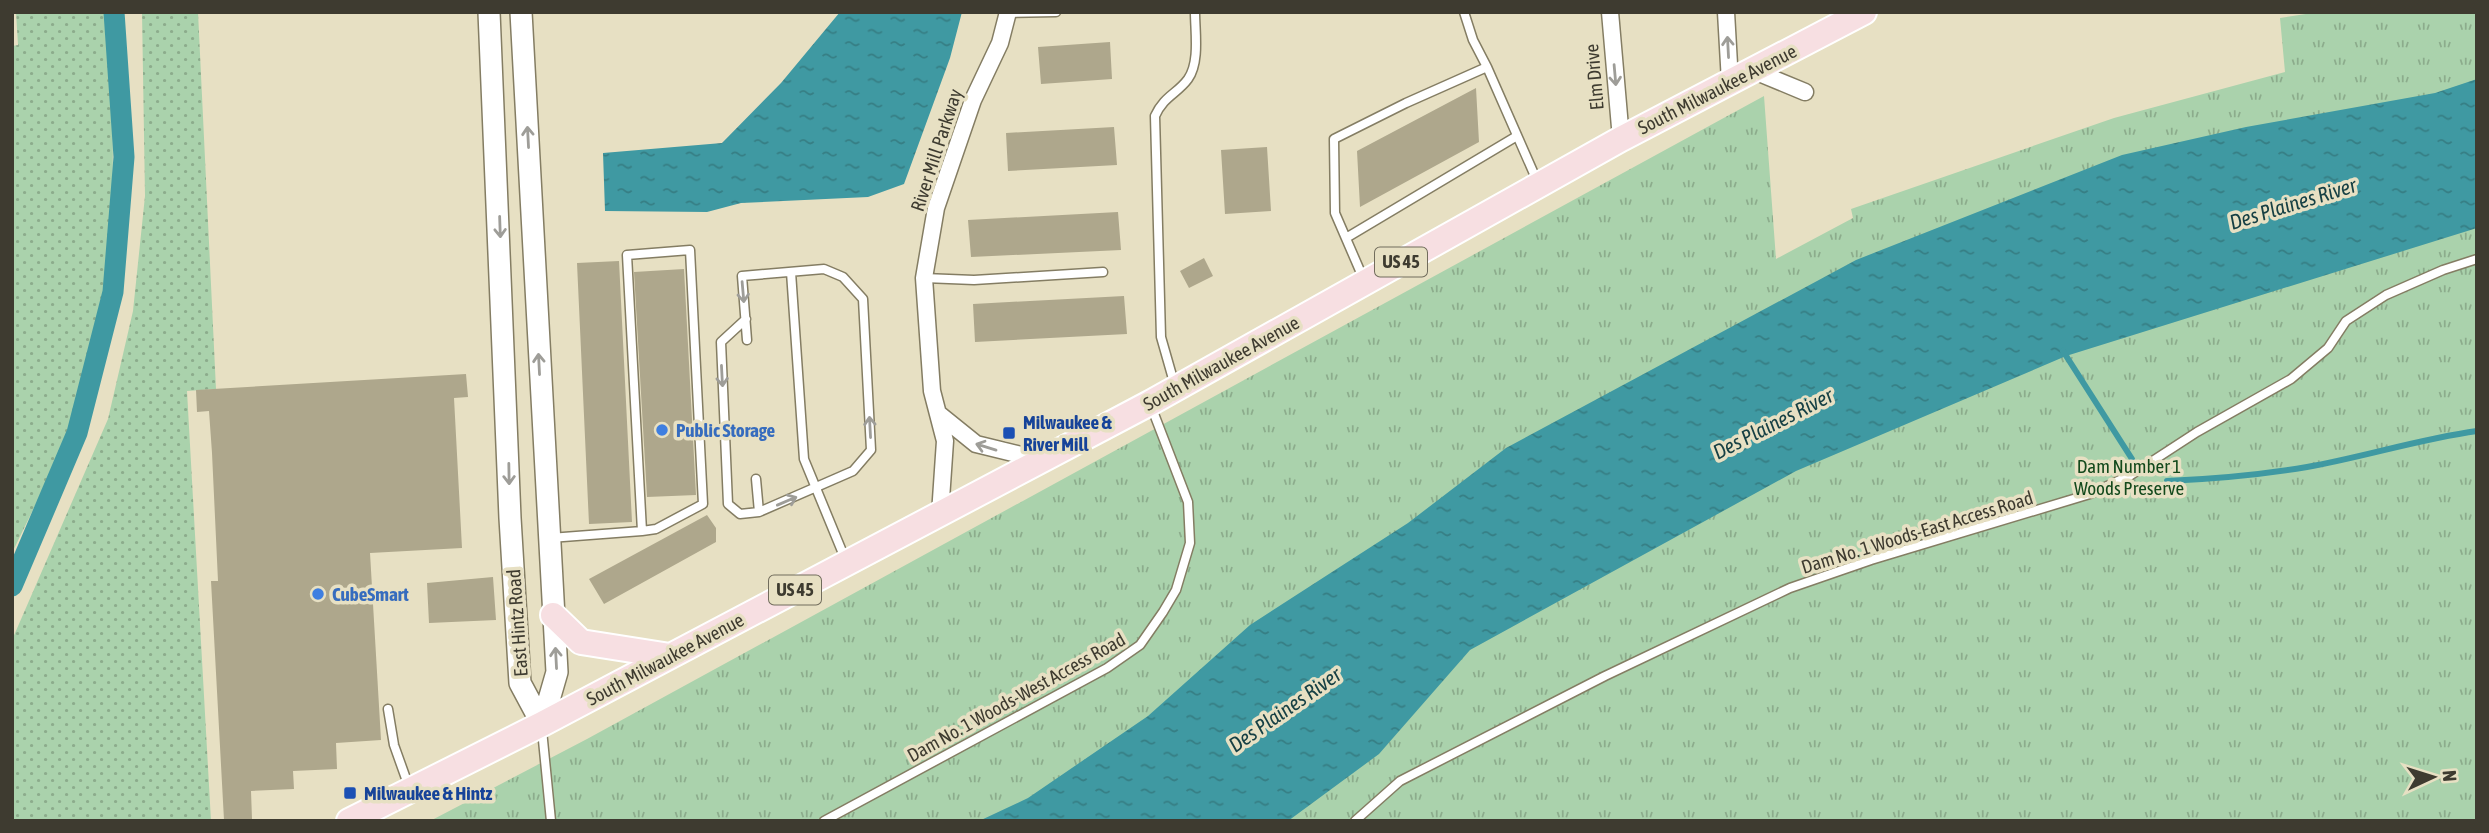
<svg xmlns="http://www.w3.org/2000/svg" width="2489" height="833" font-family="'Asap Condensed',sans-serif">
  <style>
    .grass { fill: url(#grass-dots) }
    .park { fill: url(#park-tufts) }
    .water { fill: url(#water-ripples) }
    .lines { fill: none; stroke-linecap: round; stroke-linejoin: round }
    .stream { stroke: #3f99a2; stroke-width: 6 }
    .canal { stroke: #3f99a2; stroke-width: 21 }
    .building { fill: #aea78c }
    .service-casing { stroke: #847d63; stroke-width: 11 }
    .minor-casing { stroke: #847d63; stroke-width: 19 }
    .secondary-casing { stroke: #847d63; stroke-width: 24 }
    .primary-casing { stroke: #fff; stroke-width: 28 }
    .service { stroke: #fff; stroke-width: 8 }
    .minor { stroke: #fff; stroke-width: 16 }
    .secondary { stroke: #fff; stroke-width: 21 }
    .primary { stroke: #f7dfe2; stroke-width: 24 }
    .oneway { stroke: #9e9d98 }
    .shop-dot { fill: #3f7fe0; stroke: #e7e0c3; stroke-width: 2.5 }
    .transit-dot { fill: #1a4fb4; stroke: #e7e0c3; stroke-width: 2.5 }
    .labels { text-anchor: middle; stroke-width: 7; stroke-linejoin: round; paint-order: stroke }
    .shield { fill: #e7e0c3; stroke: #716c5c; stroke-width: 2 }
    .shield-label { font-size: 18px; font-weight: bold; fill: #3e3b30 }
    .street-label { font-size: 19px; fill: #3e3b30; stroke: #e7e0c3 }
    .transit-label { font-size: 19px; font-weight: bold; fill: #164399; stroke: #e7e0c3; text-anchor: start }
    .shop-label { font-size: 19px; font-weight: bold; fill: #366cbe; stroke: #e7e0c3; text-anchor: start }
    .park-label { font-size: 19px; fill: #13491c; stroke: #e7e0c3 }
    .water-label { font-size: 21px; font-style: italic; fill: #164044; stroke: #e7e0c3 }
  </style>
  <defs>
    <pattern id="grass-dots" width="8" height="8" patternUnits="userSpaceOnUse" patternTransform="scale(1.75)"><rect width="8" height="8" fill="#aad2ac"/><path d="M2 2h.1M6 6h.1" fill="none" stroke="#8cac8c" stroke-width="1.8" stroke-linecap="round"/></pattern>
    <pattern id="park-tufts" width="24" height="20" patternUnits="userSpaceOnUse" patternTransform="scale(1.75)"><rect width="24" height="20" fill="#aad2ac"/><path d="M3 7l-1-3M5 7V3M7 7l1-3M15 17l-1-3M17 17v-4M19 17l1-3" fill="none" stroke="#8cac8c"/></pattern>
    <pattern id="water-ripples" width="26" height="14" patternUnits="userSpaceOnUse" patternTransform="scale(1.75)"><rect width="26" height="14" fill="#3f99a2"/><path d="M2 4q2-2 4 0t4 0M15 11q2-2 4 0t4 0" fill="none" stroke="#367e84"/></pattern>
  </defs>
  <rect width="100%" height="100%" fill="#e7e0c3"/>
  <path class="grass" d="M16,12h89c13,127 13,257 -24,380 -16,56 -44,109 -69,161v-507l6,-1z
    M142,12h56l18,377 -29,2 24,430h-199v-181l96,-221 25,-108 12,-115z"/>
  <path class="park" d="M2319,12h158v809h-2047l157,-82 1177,-643 12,163 77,-41 -2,-9 263,-91 171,-46 -5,-54z"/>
  <path class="water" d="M840,12h122l-12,46 -46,126 -36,13 -127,6 -34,9 -102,-1 -2,-58 119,-10 59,-60z
    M2477,79v149l-411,128 -270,115 -326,179 -91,104 -91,67h-309l49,-23 120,-82 102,-91 158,-102 98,-75 350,-188 266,-105 124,-28 189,-34z"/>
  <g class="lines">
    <path class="stream" d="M2063,351l69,108
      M2167,481c47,-2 93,-6 140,-14 57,-10 112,-28 170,-36"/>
    <path class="canal" d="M12,586l65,-153 36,-141 11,-135 -10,-145"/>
  </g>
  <path class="building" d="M1110,42l2,37 -71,5 -3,-37z
    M1476,88l3,54 -119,65 -3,-56z
    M1114,127l3,38 -109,6 -2,-38z
    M1267,147l4,64 -46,3 -4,-64z
    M1118,212l3,38 -150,7 -3,-37z
    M1204,258l9,18 -24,12 -9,-17z
    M619,261l13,261 -43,2 -12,-261z
    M684,269l12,226 -49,2 -13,-225z
    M1124,296l3,38 -152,8 -2,-38z
    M466,374l2,23 -14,1 8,150 -92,5 11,187 -45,3 1,26 -44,2 1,18 -43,2 1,28 -28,1 -13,-239h7l-6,-128 -3,-42 -12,1 -1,-22z
    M707,515l9,13v14l-112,62 -15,-25z
    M493,577l3,43 -67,3 -2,-40z"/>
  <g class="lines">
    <g class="service-casing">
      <path id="service" d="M1464,12l9,28 14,27
        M1008,13l48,-1
        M1346,238l171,-102
        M791,272l13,187 42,102
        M924,278l50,2 129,-8
        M1364,280l-29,-67 -1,-74 72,-36 81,-36 51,116
        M746,319l-25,23 7,162 12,10 19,-2 94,-41 18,-21 -8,-151 -20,-22 -19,-8 -82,7 5,64
        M1175,386l-14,-49 -6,-221c9,-20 22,-22 33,-37 12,-17 7,-47 7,-67
        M756,479l3,33
        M550,538l92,-7 14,-2 47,-25 -13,-254 -63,5 15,276
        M388,709l6,36 15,42
        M542,730l9,91
        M824,821l283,-153 33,-23 23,-33 13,-22 14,-47 -2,-41 -37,-96
        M1355,821l45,-40 205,-105 185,-88 81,-28 219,-66 41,-19 66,-43 94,-53 37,-31 18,-27 40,-26 57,-25 34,-11"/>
    </g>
    <g class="minor-casing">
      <path id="minor" d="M1610,12l11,127
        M1726,12l4,70
        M1752,70l53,22
        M940,415l36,29 66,16
        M940,514l5,-73 -13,-50 -8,-113 12,-70 37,-108 27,-57 8,-31"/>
    </g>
    <g class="secondary-casing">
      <path id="secondary" d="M489,12l21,506 10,165 22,41
        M521,12l36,660 -15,52"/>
    </g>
    <g class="primary-casing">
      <path id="primary" d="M553,615l28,27 89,14
        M349,821l193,-97 608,-321 471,-264 243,-127"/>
    </g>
    <use href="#service" class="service"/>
    <use href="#minor" class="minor"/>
    <use href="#secondary" class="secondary"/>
    <use href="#primary" class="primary"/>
  </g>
  <defs><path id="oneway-shaft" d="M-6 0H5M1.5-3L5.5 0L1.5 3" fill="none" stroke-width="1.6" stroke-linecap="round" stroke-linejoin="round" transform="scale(1.75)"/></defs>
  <g class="oneway">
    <use href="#oneway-shaft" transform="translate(1728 47) rotate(-93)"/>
    <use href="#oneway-shaft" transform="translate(1615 75) rotate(85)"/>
    <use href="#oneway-shaft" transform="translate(528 137) rotate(-93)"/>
    <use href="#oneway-shaft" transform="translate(500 227) rotate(88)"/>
    <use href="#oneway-shaft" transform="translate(743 292) rotate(85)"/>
    <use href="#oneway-shaft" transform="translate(539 364) rotate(-93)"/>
    <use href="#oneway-shaft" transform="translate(722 376) rotate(87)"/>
    <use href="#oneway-shaft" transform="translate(870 427) rotate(-93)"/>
    <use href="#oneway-shaft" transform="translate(986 447) rotate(-163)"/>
    <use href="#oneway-shaft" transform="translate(509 474) rotate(89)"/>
    <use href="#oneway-shaft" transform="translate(787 501) rotate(-23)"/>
    <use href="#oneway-shaft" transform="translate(556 658) rotate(-93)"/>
  </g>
  <g class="shop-dot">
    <circle cx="662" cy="430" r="7"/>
    <circle cx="318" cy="594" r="7"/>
  </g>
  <g class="transit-dot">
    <rect x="1002" y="426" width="14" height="14" rx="3.5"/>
    <rect x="343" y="786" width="14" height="14" rx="3.5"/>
  </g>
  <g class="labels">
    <g class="shield">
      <rect x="1375" y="247.5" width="52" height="29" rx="5"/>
      <rect x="769" y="575.5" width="52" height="29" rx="5"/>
    </g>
    <g class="shield-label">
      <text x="1401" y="268">US 45</text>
      <text x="795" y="596">US 45</text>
    </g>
    <g class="street-label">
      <text transform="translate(1594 77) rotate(-95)" y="7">Elm Drive</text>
      <text transform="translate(1717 89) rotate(-27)" y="7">South Milwaukee Avenue</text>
      <text transform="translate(936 150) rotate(-72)" y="7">River Mill Parkway</text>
      <text transform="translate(1221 363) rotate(-29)" y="7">South Milwaukee Avenue</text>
      <text transform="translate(1917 532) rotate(-17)" y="7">Dam No. 1 Woods-East Access Road</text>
      <text transform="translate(517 623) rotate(-94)" y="7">East Hintz Road</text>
      <text transform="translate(665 659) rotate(-28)" y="7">South Milwaukee Avenue</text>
      <text transform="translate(1016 697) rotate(-29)" y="7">Dam No. 1 Woods-West Access Road</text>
    </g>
    <g class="transit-label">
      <text x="1023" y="429">Milwaukee &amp;<tspan x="1023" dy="22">River Mill</tspan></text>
      <text x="364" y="800">Milwaukee &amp; Hintz</text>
    </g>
    <g class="shop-label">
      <text x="676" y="437">Public Storage</text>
      <text x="332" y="601">CubeSmart</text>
    </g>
    <g class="park-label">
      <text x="2129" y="473">Dam Number 1<tspan x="2129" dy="22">Woods Preserve</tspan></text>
    </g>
    <g class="water-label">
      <text transform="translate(2293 204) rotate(-17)" y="7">Des Plaines River</text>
      <text transform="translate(1773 424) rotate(-27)" y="7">Des Plaines River</text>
      <text transform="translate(1285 710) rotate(-35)" y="7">Des Plaines River</text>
    </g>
  </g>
  <rect width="2489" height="833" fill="none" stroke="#3e3b30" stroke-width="28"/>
  <g transform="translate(2433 777) rotate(86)" stroke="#e7e0c3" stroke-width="5" paint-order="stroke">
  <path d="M0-5L12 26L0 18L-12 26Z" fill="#3e3b30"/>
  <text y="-10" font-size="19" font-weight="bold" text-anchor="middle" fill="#3e3b30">N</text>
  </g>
</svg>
